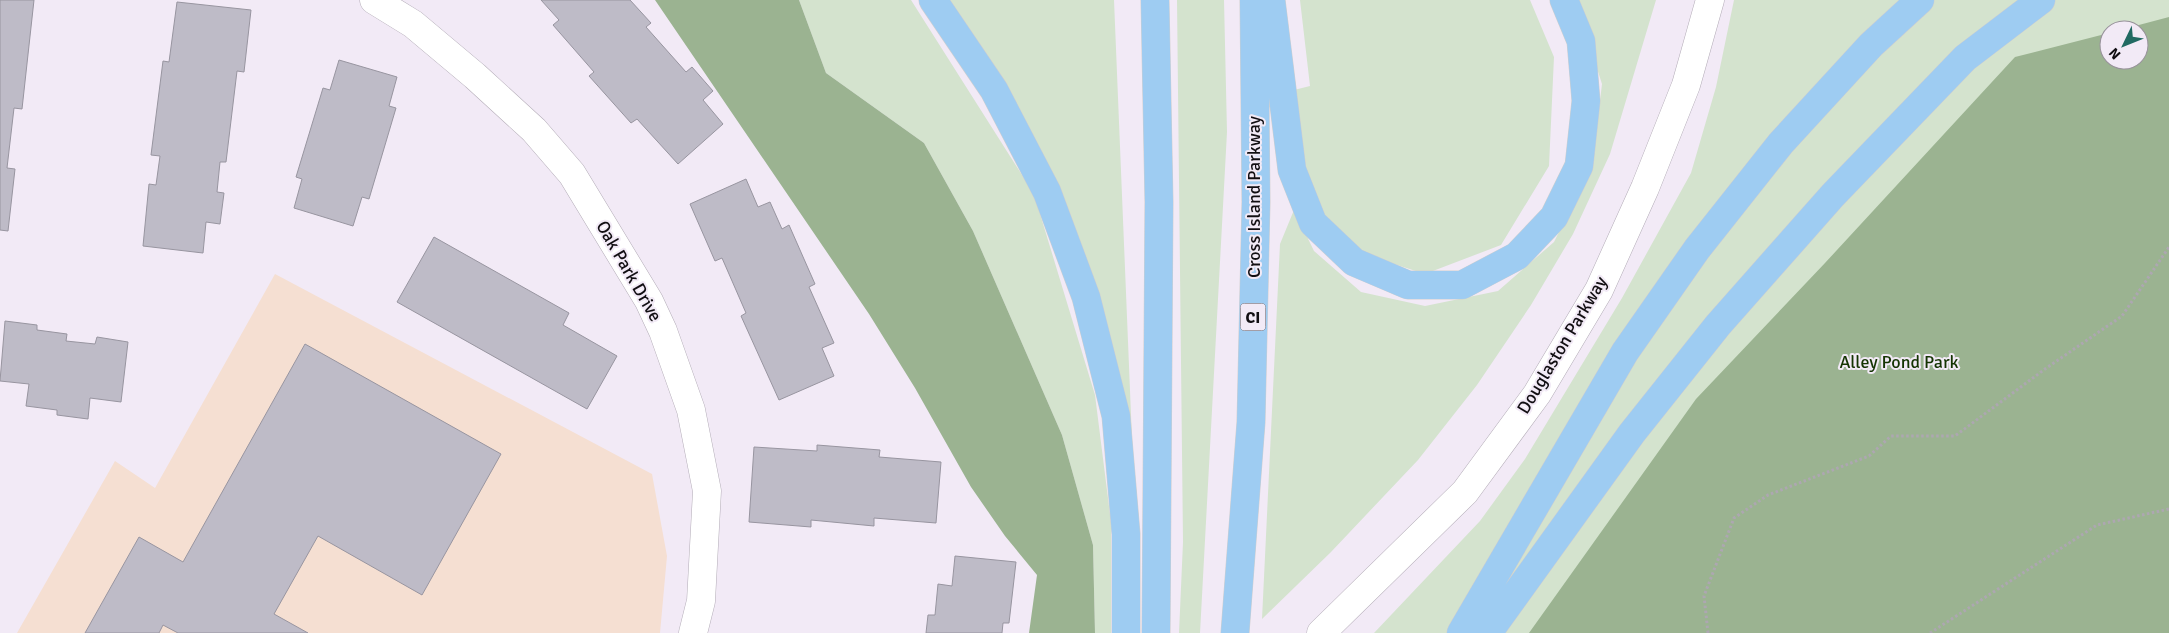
<svg xmlns="http://www.w3.org/2000/svg" width="2169" height="633" font-family="Signika,sans-serif">
  <style>
    .education { fill: #f5dfd2 }
    .green { fill: #d4e3ce; fill-rule: evenodd }
    .forest { fill: #9bb391 }
    .building { fill: #bebbc7; stroke: #9895a0 }
    .lines { fill: none; stroke-linecap: round; stroke-linejoin: round }
    .street-casing { stroke: #b3acb7; stroke-width: 29 }
    .secondary-casing { stroke: #b3acb7; stroke-width: 29 }
    .highway-casing { stroke: #cfcfd0; stroke-width: 29 }
    .path { stroke: #ada7b1; stroke-width: 3; stroke-dasharray: 2.5 2.5; stroke-linecap: butt }
    .street { stroke: #fff; stroke-width: 28 }
    .secondary { stroke: #fff; stroke-width: 28 }
    .highway { stroke: #9eccf2; stroke-width: 28 }
    .labels { text-anchor: middle; stroke-width: 4; stroke-linejoin: round; paint-order: stroke }
    .shield { fill: #f2eaf6; stroke: #545056; stroke-width: 1 }
    .shield-label { font-size: 16px; font-weight: bold; fill: #110e12 }
    .street-label { font-size: 18px; fill: #110e12; stroke: #f2eaf6 }
    .park-label { font-size: 18px; fill: #143402; stroke: #f2eaf6 }
  </style>
  <rect width="100%" height="100%" fill="#f2eaf6"/>
  <path class="education" d="M275,274l377,200 15,82 -7,77h-643l98,-172 40,27z"/>
  <path class="green" d="M799,0h112l123,194 61,201 16,127v111h-16l-2,-88 -31,-110 -89,-204 -49,-88 -98,-70z
    M941,0h173l18,439 -59,-204z
    M1177,0h47l3,132 -27,501h-21l4,-91z
    M1300,0h230l24,57 -5,109 -48,79 -76,29 -71,-23 -41,-50 -14,-44 -5,-67 16,-4z
    M1575,0h81l-46,154 -37,80 -42,71 -54,80 -59,75 -87,92 -69,67 18,-375 14,-34 20,41 47,41 64,14 73,-15 56,-49 38,-76 10,-82z
    M1734,0h435v633h-795l106,-112 45,-62 97,-161 69,-125 25,-86zM2109,30h30v30h-30z"/>
  <path class="forest" d="M655,0h144l27,73 98,70 49,88 89,204 31,110 2,88h-66l8,-58 -32,-39 -34,-49 -56,-99 -46,-74z
    M2169,17v616h-640l167,-234 129,-136 190,-206 94,-24v27h30v-30h-19z"/>
  <path class="building" d="M0,0h34l-12,109 -8,-1 -7,60 8,1 -7,62 -8,-1z
    M541,0h89l21,23 -5,4 40,45 6,-5 21,24 -10,9 20,24 -45,40 -41,-45 -6,4 -42,-47 5,-4 -41,-47 6,-5z
    M177,2l74,8 -7,62 -7,-1 -11,91h-6l-3,30 7,1 -4,31 -14,-2 -3,31 -60,-7 6,-62 7,1 4,-29 -9,-1 12,-94 6,1z
    M339,60l58,17 -8,29 7,2 -27,91 -7,-2 -9,29 -59,-18 8,-29 -6,-2 27,-89 7,2z
    M746,179l12,28 12,-5 12,27 7,-4 26,59 -6,3 25,56 -12,5 12,28 -55,24 -38,-84 5,-3 -24,-55 -7,3 -25,-57z
    M434,237l135,76 -6,12 54,31 -30,53 -190,-107z
    M5,321l32,4v5l30,4 -1,7 29,3 2,-7 31,5 -7,60 -31,-4 -2,21 -31,-4v-5l-31,-4 3,-22 -29,-3z
    M305,344l196,110 -79,141 -104,-59 -44,78 34,19h-130l-15,-8 -4,8h-74l54,-96 44,25z
    M817,445l63,5 -1,7 62,5 -5,61 -62,-5v8l-63,-6v7l-62,-5 5,-75 63,4z
    M955,556l61,6 -7,61h-6l-1,10h-76l2,-18h7l3,-31 14,2z"/>
  <g class="lines">
    <g class="street-casing">
      <path id="street" d="M374,0l39,24 62,52 59,54 38,44 77,127 14,30 28,79 16,81 -6,110 -8,32"/>
    </g>
    <g class="secondary-casing">
      <path id="secondary" d="M1321,633l144,-141 72,-98 62,-104 46,-102 41,-103 24,-85"/>
    </g>
    <g class="highway-casing">
      <path id="highway" d="M933,0l61,90 53,102 39,105 30,119 10,118v99
        M1155,0l4,202 -3,431
        M1271,0l21,170 21,53 41,39 54,23h54l55,-29 37,-39 25,-51 7,-65 -5,-60 -17,-41
        M1235,633l16,-211 5,-220 -2,-202
        M1461,633l164,-281 72,-103 84,-106 90,-98 49,-45
        M1488,633l144,-200 86,-108 115,-130 132,-137 76,-58"/>
    </g>
    <path class="path" d="M1708,633l-4,-37 30,-78 34,-23 101,-39 22,-20h64l90,-67 77,-53 47,-69
      M1930,633l167,-108 72,-16"/>
    <use href="#street" class="street"/>
    <use href="#secondary" class="secondary"/>
    <use href="#highway" class="highway"/>
  </g>
  <g class="labels">
    <rect class="shield" x="1240.5" y="303.5" width="25" height="27" rx="4"/>
    <g class="shield-label">
      <text x="1253" y="323">CI</text>
    </g>
    <g class="street-label">
      <text transform="translate(1254 197) rotate(-90)" y="6">Cross Island Parkway</text>
      <text transform="translate(629 271) rotate(60)" y="6">Oak Park Drive</text>
      <text transform="translate(1562 345) rotate(-59)" y="6">Douglaston Parkway</text>
    </g>
    <g class="park-label">
      <text x="1899" y="368">Alley Pond Park</text>
    </g>
  </g>
  <g transform="translate(2124 45) rotate(227)"><circle r="24" fill="#f2eaf6" stroke="#98929b"/>
  <path d="M0-4L9 19L0 12L-9 19Z" fill="#216a62"/>
  <text y="-8" font-size="14" font-weight="bold" text-anchor="middle" fill="#110e12">N</text>
  </g>
</svg>
